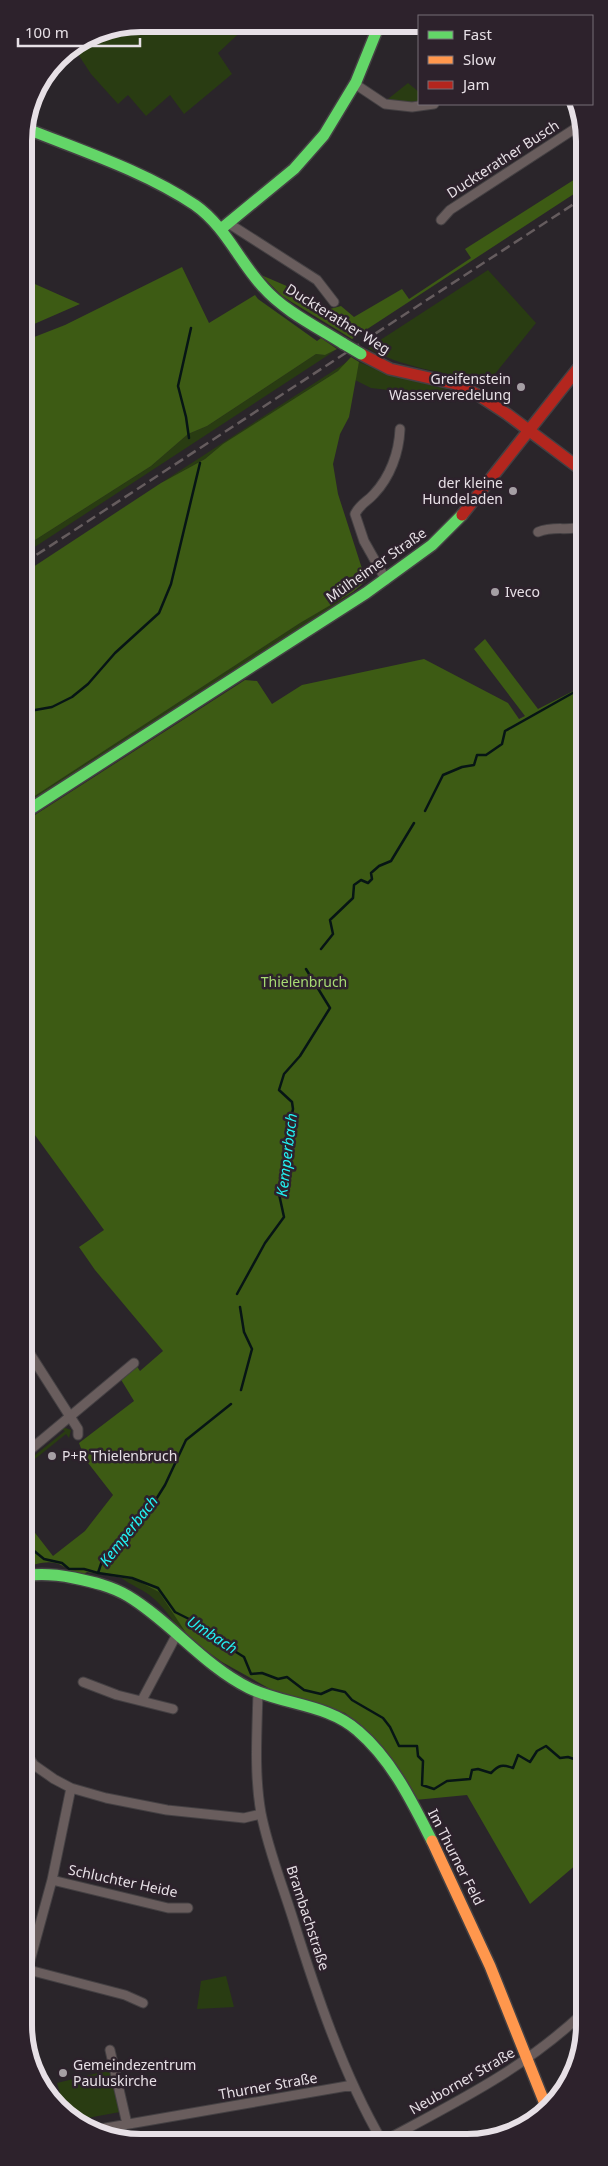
<svg xmlns="http://www.w3.org/2000/svg" width="608" height="2166" font-family="'Noto Sans',sans-serif">
  <style>
    .green { fill: #293c12 }
    .forest { fill: #3d5b14 }
    .lines { fill: none; stroke-linecap: round; stroke-linejoin: round }
    .stream { stroke: #071515; stroke-width: 2.5 }
    .street-casing { stroke: #444043; stroke-width: 11 }
    .fast-casing { stroke: #444043; stroke-width: 14 }
    .slow-casing { stroke: #444043; stroke-width: 14 }
    .jam-casing { stroke: #444043; stroke-width: 14 }
    .street { stroke: #695d5d; stroke-width: 9 }
    .fast { stroke: #63d668; stroke-width: 11 }
    .slow { stroke: #ff974d; stroke-width: 11 }
    .jam { stroke: #b3261e; stroke-width: 11 }
    .rail { stroke: #655c5e; stroke-width: 2.5; stroke-dasharray: 10 5; stroke-linecap: butt }
    .fast-bridge-casing { stroke: #444043; stroke-width: 14; stroke-linecap: butt }
    .fast-bridge { stroke: #63d668; stroke-width: 11 }
    .poi-dot { fill: #a59fa4; stroke: #2d222c; stroke-width: 2 }
    .labels { text-anchor: middle; stroke-width: 5; stroke-linejoin: round; paint-order: stroke }
    .street-label { font-size: 14px; fill: #e7e0e6; stroke: #2d222c }
    .poi-label { font-size: 14px; fill: #e7e0e6; stroke: #2d222c; text-anchor: start }
    .park-label { font-size: 14px; fill: #a7db73; stroke: #2d222c }
    .water-label { font-size: 15px; font-style: italic; fill: #22f3f4; stroke: #2d222c }
    .rim { fill: none; stroke: #e7e0e6; stroke-width: 6 }
  </style>
  <rect width="100%" height="100%" fill="#2a252a"/>
  <path class="green" d="M141,24h108l-31,29 14,21 -48,40 -14,-19 -24,21 -18,-21 -10,9 -27,-30 -17,-26 22,-15z
    M408,83l11,9v10h-16l-15,-3z
    M488,270l48,53 -50,62 -8,-5c-38,-8 -77,-13 -110,-32z
    M336,350l-312,204v-7l127,-81 37,-32 19,-8 109,-72 9,1z
    M350,360l-12,11 -115,73 -18,15 -44,24z
    M359,362l31,13 64,16 9,5 -5,2 -87,-10 -16,-8z
    M353,592l-19,17 -310,199v-5l276,-180z
    M63,1427l8,3 -2,8 -3,-4 -41,33v-9l4,2 36,-29 -4,-2z
    M120,1577l16,3 23,11 31,48c-14,-12 -23,-29 -37,-41 -10,-9 -23,-13 -33,-21z
    M226,1976l8,31 -37,2 4,-28z
    M110,2070l10,42 -38,7 -17,-9 -8,-27z"/>
  <path class="forest" d="M583,174v14l-231,151 -70,-43 -21,-21 28,12 41,22 11,-3 13,11 48,-28 7,10 62,-41 -6,-9z
    M182,267l27,56 46,-28 3,4 59,42 4,-3 16,11 -12,6 -9,-1 -109,72 -19,8 -37,32 -127,81v-206l41,-16z
    M28,281l52,23 -55,24 -1,-45z
    M351,357l8,5 -10,55 -9,17 -7,30 5,30 28,87 -13,11 -53,31 -276,180v-230l137,-90 44,-24 18,-15 115,-73z
    M485,639l53,70 45,-23 1,1172 -54,46 -63,-109 -52,5 -53,-73 -17,-14 -73,-23 -50,-28 -32,-23 -31,-47 -23,-12 -49,-8 -3,2c-12,-1 -13,-3 -23,-9 -11,-6 -25,-1 -36,2v-47l28,36 32,-25 28,-36 -28,-36 -6,-16 55,-42 -14,-23 16,-13 4,6 23,-20 -68,-81 -16,-23 25,-17 -80,-110v-298l221,-142 12,1 15,23 30,-19 122,-26 84,44 11,16 6,-3 -51,-67z"/>
  <g class="lines">
    <path class="stream" d="M189,438l-3,-21 -8,-31 13,-58
      M24,712l28,-5 20,-10 16,-13 27,-31 44,-40 12,-29 29,-121
      M425,811l18,-36 19,-8 12,-2 3,-10h9l16,-11 3,-13 73,-41 5,-1
      M321,949l12,-15 -3,-14 23,-22 1,-13 7,-5 7,3 4,-4 -1,-6 8,-7 12,-5 23,-38
      M237,1294l28,-51 19,-26 -5,-23 4,-6 5,-57 5,-22 -1,-7 -13,-12 5,-16 16,-18 30,-48 -24,-39
      M240,1307l4,25 8,17 -11,41
      M25,1541l3,5 16,13 18,4 7,6h15l14,4 4,-12 15,-8 38,-52 10,-16 21,-45 45,-36
      M98,1573l34,5 26,10 17,24 22,11 7,8 12,3 5,7 9,3 6,8 8,5 7,17 11,-1 16,6 9,-2 17,13 17,4 11,-5 13,3 7,8 31,18 7,9 9,19h18l1,10 5,5 -1,24 12,4 13,-8 23,-2 2,-9 6,-1 13,4c8,-8 11,-9 22,-5l5,-13 12,7 7,-11 9,-5 14,12 8,-1 9,3 7,-4"/>
    <g class="street-casing">
      <path id="street" d="M355,84l30,20 27,3 22,-3
        M441,220l9,-10 132,-86
        M228,223l89,57 17,22
        M538,532c17,-7 31,0 45,-6
        M386,580l-22,-39 -9,-27c5,-10 12,-12 19,-20 16,-17 25,-41 26,-65
        M25,1346l53,83v6
        M25,1454l109,-91
        M83,1682l34,13 56,14
        M258,1692c-1,40 -4,82 3,121 7,36 21,71 32,106 23,74 50,155 89,222
        M142,1700l35,-66
        M25,1752l9,13 20,14 17,9 35,10 61,12 77,8 17,-4
        M52,1880l116,28h20
        M25,1969l100,26 18,8
        M25,1979l27,-99 19,-92
        M110,2050l17,74
        M100,2129l253,-44
        M384,2141c72,-39 140,-72 200,-129"/>
    </g>
    <g class="fast-casing">
      <path id="fast" d="M25,128c57,23 119,43 170,77 30,21 44,56 68,82 21,24 54,40 81,57
        M221,229l73,-60 30,-34 32,-53 23,-57
        M24,813l342,-220 66,-48 30,-30
        M25,1576c16,-3 33,-1 49,2 19,4 37,8 54,18 43,26 75,69 121,92 35,17 79,16 109,43 34,29 54,71 74,110"/>
    </g>
    <g class="slow-casing">
      <path id="slow" d="M432,1841l58,125 57,143"/>
    </g>
    <g class="jam-casing">
      <path id="jam" d="M361,354l29,15 66,15 22,11 29,19 76,57
        M462,515l121,-153"/>
    </g>
    <use href="#street" class="street"/>
    <use href="#fast" class="fast"/>
    <use href="#slow" class="slow"/>
    <use href="#jam" class="jam"/>
    <path class="rail" d="M24,563l559,-365"/>
    <g class="fast-bridge-casing">
      <path id="fast-bridge" d="M344,344l17,10"/>
    </g>
    <use href="#fast-bridge" class="fast-bridge"/>
  </g>
  <g class="poi-dot">
    <circle cx="521" cy="387" r="5"/>
    <circle cx="513" cy="491" r="5"/>
    <circle cx="495" cy="592" r="5"/>
    <circle cx="52" cy="1456" r="5"/>
    <circle cx="63" cy="2073" r="5"/>
  </g>
  <g class="labels">
    <g class="street-label">
      <text transform="translate(503 159) rotate(-33)" y="5">Duckterather Busch</text>
      <text transform="translate(338 319) rotate(32)" y="5">Duckterather Weg</text>
      <text transform="translate(376 565) rotate(-35)" y="5">Mülheimer Straße</text>
      <text transform="translate(456 1857) rotate(63)" y="5">Im Thurner Feld</text>
      <text transform="translate(123 1881) rotate(12)" y="5">Schluchter Heide</text>
      <text transform="translate(308 1918) rotate(72)" y="5">Brambachstraße</text>
      <text transform="translate(462 2081) rotate(-30)" y="5">Neuborner Straße</text>
      <text transform="translate(268 2086) rotate(-10)" y="5">Thurner Straße</text>
    </g>
    <g class="poi-label">
      <text x="511" y="384" text-anchor="end">Greifenstein<tspan x="511" dy="16">Wasserveredelung</tspan></text>
      <text x="503" y="488" text-anchor="end">der kleine<tspan x="503" dy="16">Hundeladen</tspan></text>
      <text x="505" y="597">Iveco</text>
      <text x="62" y="1461">P+R Thielenbruch</text>
      <text x="73" y="2070">Gemeindezentrum<tspan x="73" dy="16">Pauluskirche</tspan></text>
    </g>
    <g class="park-label">
      <text x="304" y="987">Thielenbruch</text>
    </g>
    <g class="water-label">
      <text transform="translate(287 1155) rotate(-83)" y="5">Kemperbach</text>
      <text transform="translate(129 1531) rotate(-52)" y="5">Kemperbach</text>
      <text transform="translate(212 1635) rotate(33)" y="5">Umbach</text>
    </g>
  </g>
  <path d="M0 0H608V2166H0ZM141 32H467A109 109 0 0 1 576 141V2025A109 109 0 0 1 467 2134H141A109 109 0 0 1 32 2025V141A109 109 0 0 1 141 32Z" fill="#2d222c" fill-rule="evenodd"/>
  <path class="rim" d="M141 32H467A109 109 0 0 1 576 141V2025A109 109 0 0 1 467 2134H141A109 109 0 0 1 32 2025V141A109 109 0 0 1 141 32Z"/>
  <rect x="418" y="15" width="175" height="90" fill="#2d222c" stroke="#776e76"/>
  <rect x="428" y="31" width="25" height="8" fill="#63d668" stroke="#776e76"/>
  <text x="463" y="40" font-size="15" fill="#e7e0e6">Fast</text>
  <rect x="428" y="56" width="25" height="8" fill="#ff974d" stroke="#776e76"/>
  <text x="463" y="65" font-size="15" fill="#e7e0e6">Slow</text>
  <rect x="428" y="81" width="25" height="8" fill="#b3261e" stroke="#776e76"/>
  <text x="463" y="90" font-size="15" fill="#e7e0e6">Jam</text>
  <path d="M18 38v8h122v-8" fill="none" stroke="#e7e0e6" stroke-width="2.5"/>
  <text x="25" y="38" font-size="15" fill="#e7e0e6" stroke="#2d222c" stroke-width="4" paint-order="stroke">100 m</text>
</svg>
